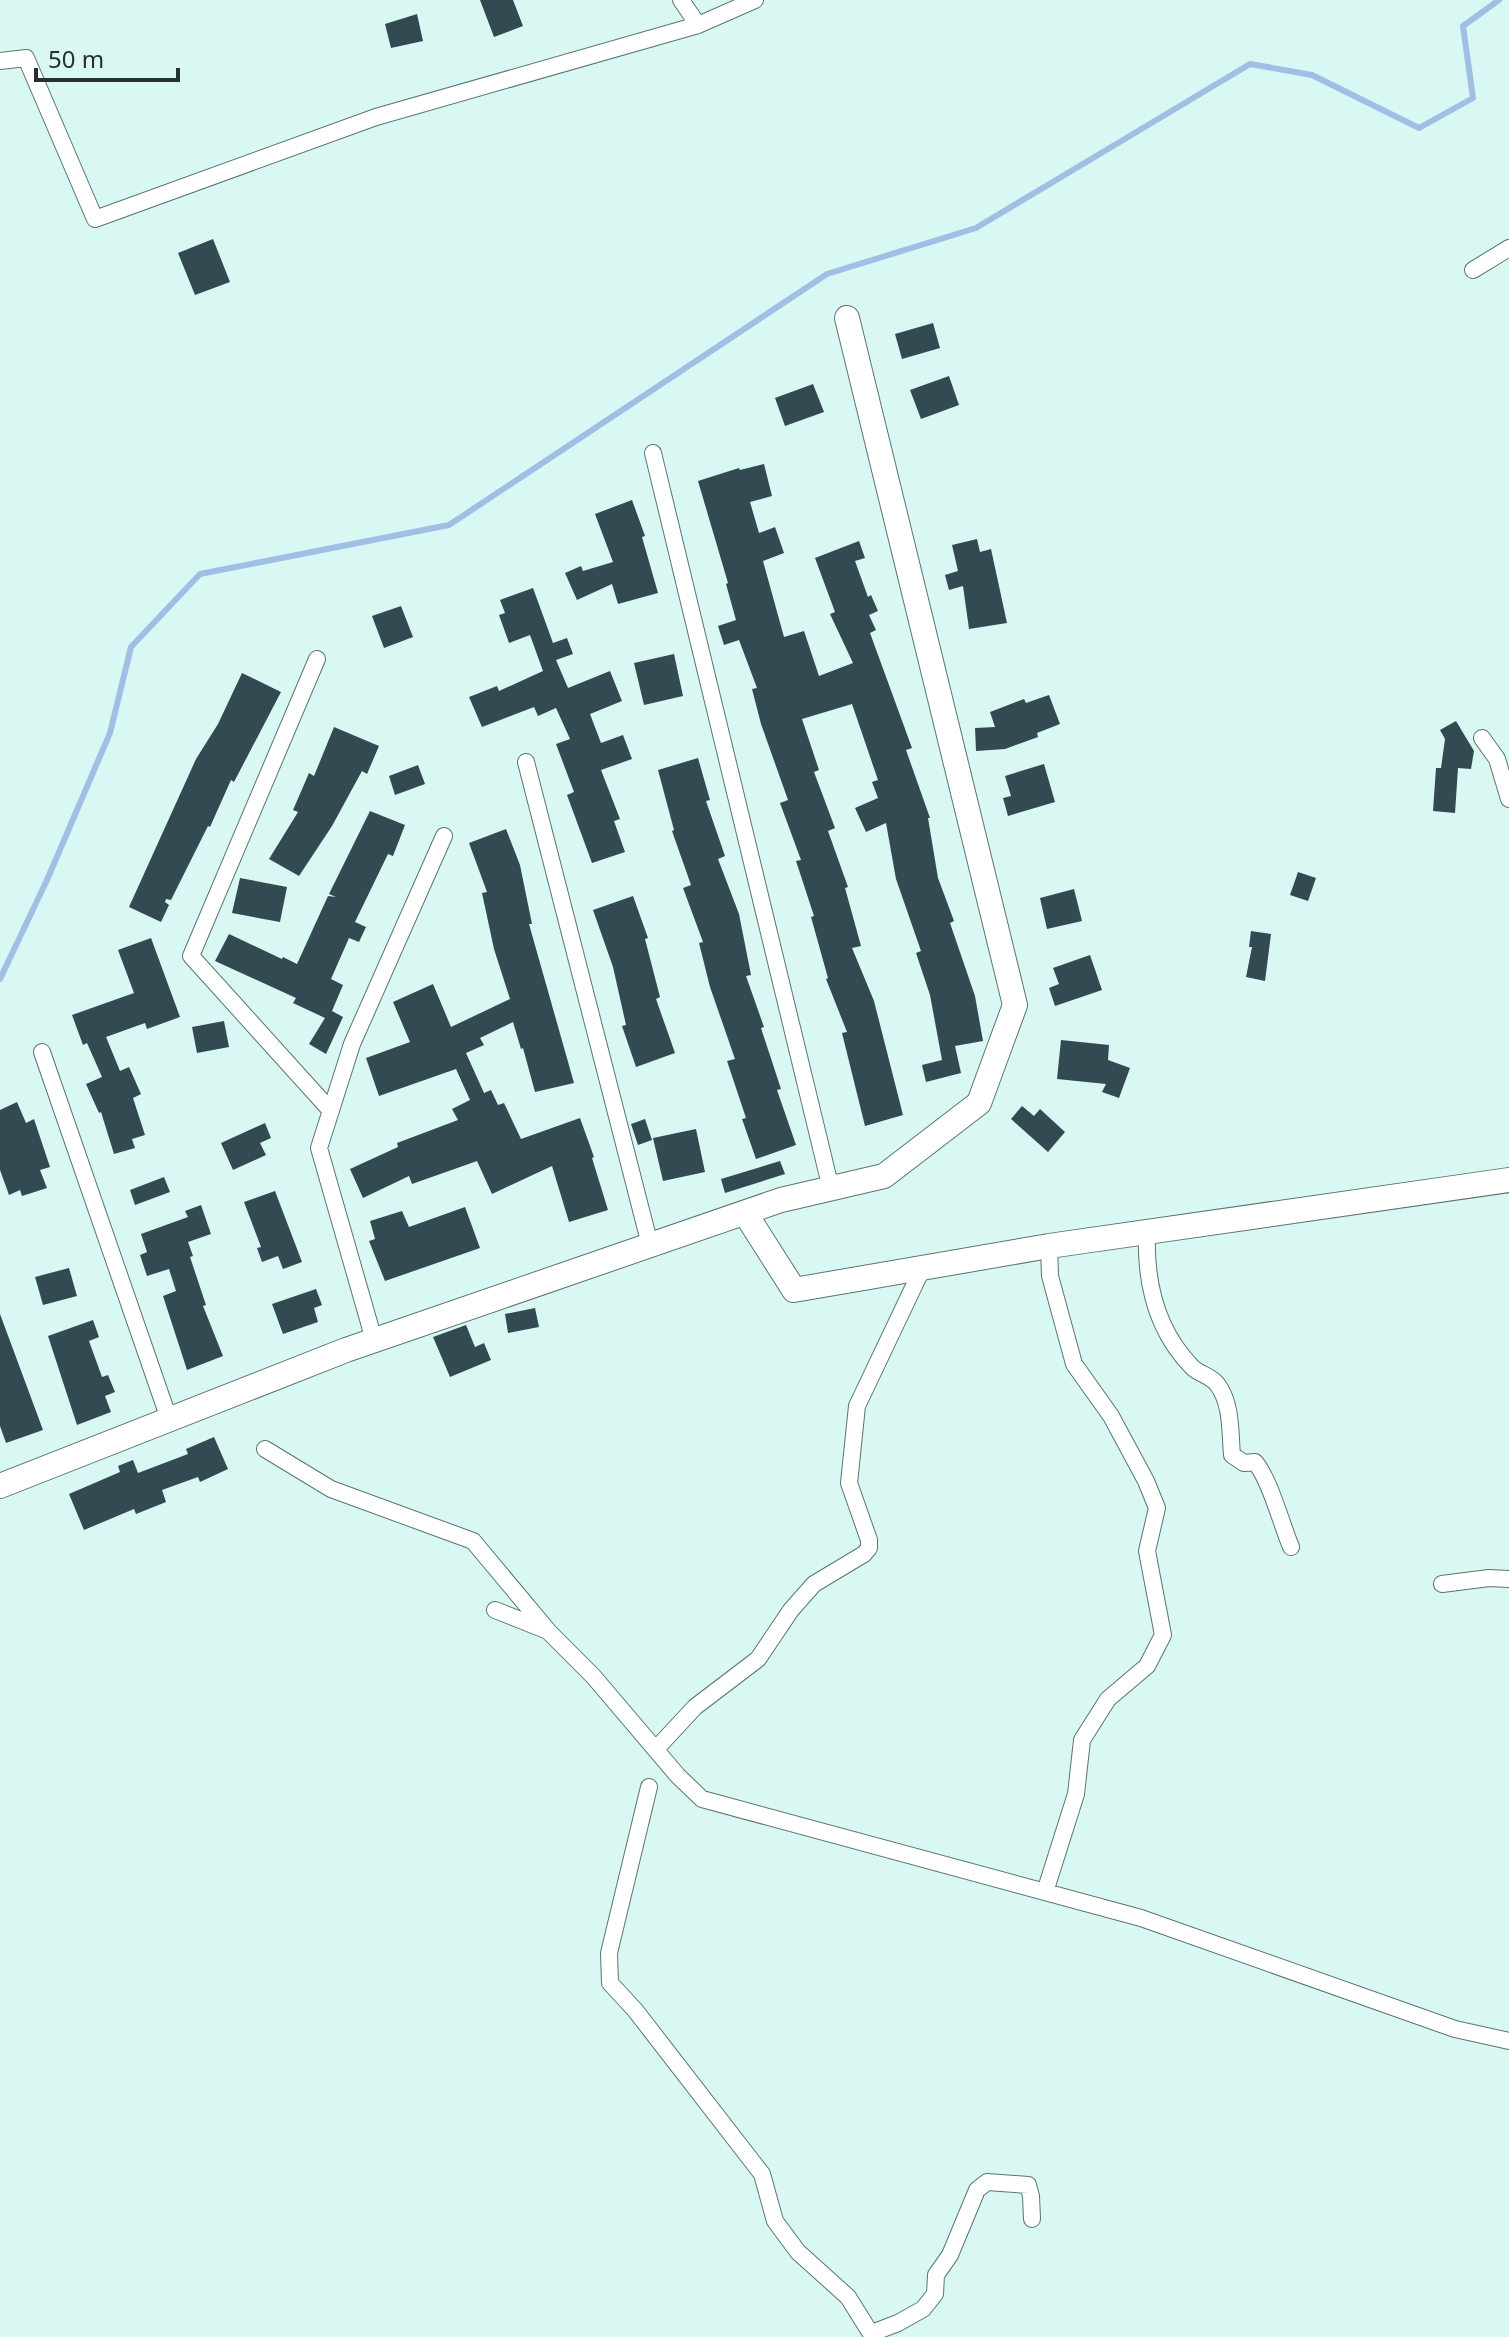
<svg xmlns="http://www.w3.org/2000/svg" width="1509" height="2337" font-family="'Noto Sans',sans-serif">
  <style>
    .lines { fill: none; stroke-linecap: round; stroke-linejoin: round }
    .stream { stroke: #a1bee5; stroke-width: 6 }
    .building { fill: #334a52 }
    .street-casing { stroke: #597571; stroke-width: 18 }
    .secondary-casing { stroke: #597571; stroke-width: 26 }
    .street { stroke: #fff; stroke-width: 16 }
    .secondary { stroke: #fff; stroke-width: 24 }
  </style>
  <rect width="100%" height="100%" fill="#d9f7f3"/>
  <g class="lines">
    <path class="stream" d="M0,979l47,-99 63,-147 21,-86 69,-73 249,-49 378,-251 149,-46 274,-164 62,11 107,53 54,-30 -10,-72 36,-26"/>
  </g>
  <path class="building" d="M480,0h33l10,26 -29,11z
    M417,14l6,27 -32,7 -6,-24z
    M213,239l17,43 -35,13 -17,-42z
    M933,323l7,25 -38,11 -7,-25z
    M949,376l10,29 -38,14 -11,-29z
    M813,384l11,28 -39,14 -10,-28z
    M764,464l8,32 -22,6 9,31 16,-6 9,26 -21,8 21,76 20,-6 15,45 34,-13 -23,-49 5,-2 -20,-54 44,-17 6,17 -10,3 13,36 3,-2 7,16 -9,4 7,15 -6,3 42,115 -6,2 24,68h-2l10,60 16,43 -4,2 25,73 8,45 -28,5 6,27 -35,9 -4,-17 20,-5 -12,-65 -14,-42 5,-2 -25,-72 -10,-56 -20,9 -11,-24 23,-10 -6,-16 6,-2 -26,-76 -50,15 17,51 -5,2 21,56 -7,3 20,56 -3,1 16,58 -9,2 22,53 29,114 -38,11 -23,-93 5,-1 -21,-53 2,-1 -17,-61 3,-1 -18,-55 5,-1 -21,-57 8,-3 -27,-76 -9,-35 5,-1 -18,-48 -15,5 -6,-19 18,-6 -10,-36 2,-1 -30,-102 41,-13 1,2z
    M632,500l13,36 -3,1 16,56 -40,11 -6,-20 -35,16 -12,-27 16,-7 2,5 30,-9 -18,-48z
    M977,539l3,13 11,-3 16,74 -38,6 -6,-43 -14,4 -4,-15 13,-4 -6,-26z
    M533,588l20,55 14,-5 6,16 -17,6 12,28 42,-17 12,30 -32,13 11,29 22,-8 9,24 -31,11 19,49 -6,2 11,31 -33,11 -25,-68 7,-3 -18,-48 14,-5 -14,-31 -18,8 -4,-9 -52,20 -13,-30 28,-11 2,5 44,-20 -13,-36 -21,8 -10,-28 6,-2 -5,-13z
    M401,606l12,31 -29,11 -12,-32z
    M674,654l9,42 -39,9 -10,-42z
    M242,673l39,19 -47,90 -3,-2 -21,47 -2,-1 -37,74 -5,-1 -1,3 4,3 -8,17 -32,-15 67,-148 22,-35z
    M1049,695l11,29 -23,9 1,4 -33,12 -29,2 -1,-23 20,-1 -5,-15 34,-13 2,4z
    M1456,721l18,30 -3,18 -13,-1 -3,45 -22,-2 3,-43h5l4,-29 -5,-9z
    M334,727l45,19 -12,28 -5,-3 -30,55 -33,50 -30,-17 29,-47 -5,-2 16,-37 5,3z
    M698,758l12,42 -4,1 19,55 -7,3 21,55 12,61 -5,1 18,51 -3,1 20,61 -4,1 19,55 -40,14 -14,-40 4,-1 -19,-57 8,-2 -25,-72 -11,-44 4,-1 -20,-54 8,-3 -19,-54 2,-1 -16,-60z
    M1044,764l11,38 -47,14 -5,-18 8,-2 -6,-20z
    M418,765l7,19 -30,11 -6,-19z
    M370,811l35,14 -12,31 -5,-2 -33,68 11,5 -7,15 -10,-4 -18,41 12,6 -11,26 11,6 -17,37 -17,-10 16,-26 -32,-15 3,-5 -81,-37 14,-27 53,25 1,-2 14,7 31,-68 8,1 -7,-3z
    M506,829l14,36 12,59h-3l45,159 -39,9 -12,-44 -2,1 -8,-27 -33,16 4,7 -18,8 18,40 7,-3 7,15 6,-2 17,36 59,-21 14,39 -2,1 16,52 -39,12 -17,-56 -60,28 -15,-33 -65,23 -3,-8 -46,22 -13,-29 48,-22 -1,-4 61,-23 -6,-11 18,-9 -14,-31 -77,27 -13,-38 44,-16 -17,-40 40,-18 18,43 59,-28 -16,-50 -12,-56 5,-1 -18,-49z
    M1298,872l18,6 -8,23 -18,-6z
    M240,878l47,9 -7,35 -48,-9z
    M1074,889l8,32 -35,8 -7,-31z
    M633,896l15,42 -3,1 15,58 -4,2 19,54 -39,14 -14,-41 4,-1 -13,-58 -20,-57z
    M1251,931l20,3 -6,47 -19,-4 6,-30h-3z
    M151,938l29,79 -33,12 -2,-6 -39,14 14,34 9,-4 12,27 -8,4 12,37 -13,4 3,9 -21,6 -13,-42 -2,1 -13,-29 16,-7 -15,-34 -4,2 -11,-30 62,-22 -16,-43z
    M1090,955l12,35 -47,16 -6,-18 10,-4 -6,-16z
    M224,1021l5,26 -32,6 -5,-26z
    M1061,1040l48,5 -1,15 22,8 -11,30 -17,-6 4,-8 -49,-5z
    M17,1102l9,21 8,-4 16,48 -10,3 7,18 -25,8 -2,-6 -11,5 -9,-25v-60z
    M1022,1106l12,10 6,-7 25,23 -17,20 -37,-33z
    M645,1119l7,21 -14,5 -7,-21z
    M265,1123l6,15 -11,5 6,12 -33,15 -12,-27z
    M696,1129l9,43 -42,9 -10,-43z
    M780,1161l5,13 -60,19 -4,-14z
    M164,1177l6,15 -35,13 -5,-15z
    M275,1191l27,71 -19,7 -5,-13 -16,6 -5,-14 4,-1 -17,-45z
    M201,1205l10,29 -23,8 5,14 -3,1 16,48 -3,1 20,50 -36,14 -24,-74 13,-5 -7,-22 -22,7 -7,-21 7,-3 -6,-18 47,-17 -3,-6z
    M465,1207l15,41 -95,33 -16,-40 6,-2 -5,-18 32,-10 7,16z
    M69,1268l8,28 -34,9 -8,-28z
    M316,1289l6,16 -8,3 4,14 -35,12 -11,-30z
    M535,1308l4,19 -31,6 -3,-19z
    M0,1314l43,116 -37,13 -6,-17z
    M93,1320l6,17 -10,4 13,36 6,-2 7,17 -10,4 6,16 -34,13 -29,-89z
    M466,1325l9,22 9,-4 7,17 -41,17 -17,-40z
    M214,1437l14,32 -28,13 -2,-5 -36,13 4,12 -30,12 -2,-5 -50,21 -15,-36 51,-22 -2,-6 15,-6 5,13 50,-19 -2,-5z"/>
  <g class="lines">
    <g class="street-casing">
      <path id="street" d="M681,0l17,25
        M0,61l26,-3 69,161 281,-102 322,-92 57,-25
        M1473,270l36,-22
        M653,453l178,736
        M317,659l-126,297 140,155
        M1482,738l15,21 12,40
        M526,762l124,483
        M42,1052l127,367
        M1147,1232c-2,50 9,98 45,135 7,7 19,9 25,17 15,19 13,49 15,71l12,8 11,-1c15,18 26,61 36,85
        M374,1340l-55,-192 33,-104 92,-208
        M265,1449l66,40 142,52 76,91 44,44 85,100 24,23 439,119 314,111 54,12
        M1442,1584l47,-6 20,1
        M495,1610l53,21
        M656,1749l39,-42 63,-48 33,-49 23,-26 50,-30 5,-6v-8l-20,-57 8,-77 66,-139
        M649,1787l-40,166 1,30 25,27 127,164 13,47 23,31 50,45 25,40
        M1045,1892l31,-98 6,-54 26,-41 39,-33 16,-31 -16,-84 10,-43 -11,-27 -35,-65 -37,-52 -24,-88 -1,-30
        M872,2333l26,-10 25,-14 12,-15 1,-19 14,-20 27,-65 10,-8 41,3 3,11 1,23"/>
    </g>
    <g class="secondary-casing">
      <path id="secondary" d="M745,1213l49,77 255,-44 460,-66
        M0,1486l346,-136 435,-150 103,-24 95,-73 36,-98 -168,-687"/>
    </g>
    <use href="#street" class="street"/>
    <use href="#secondary" class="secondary"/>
  </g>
  <path d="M36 68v12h142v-12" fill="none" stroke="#25302f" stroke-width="4"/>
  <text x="48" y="68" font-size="24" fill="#25302f" stroke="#d9f7f3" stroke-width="6" paint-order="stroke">50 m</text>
</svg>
